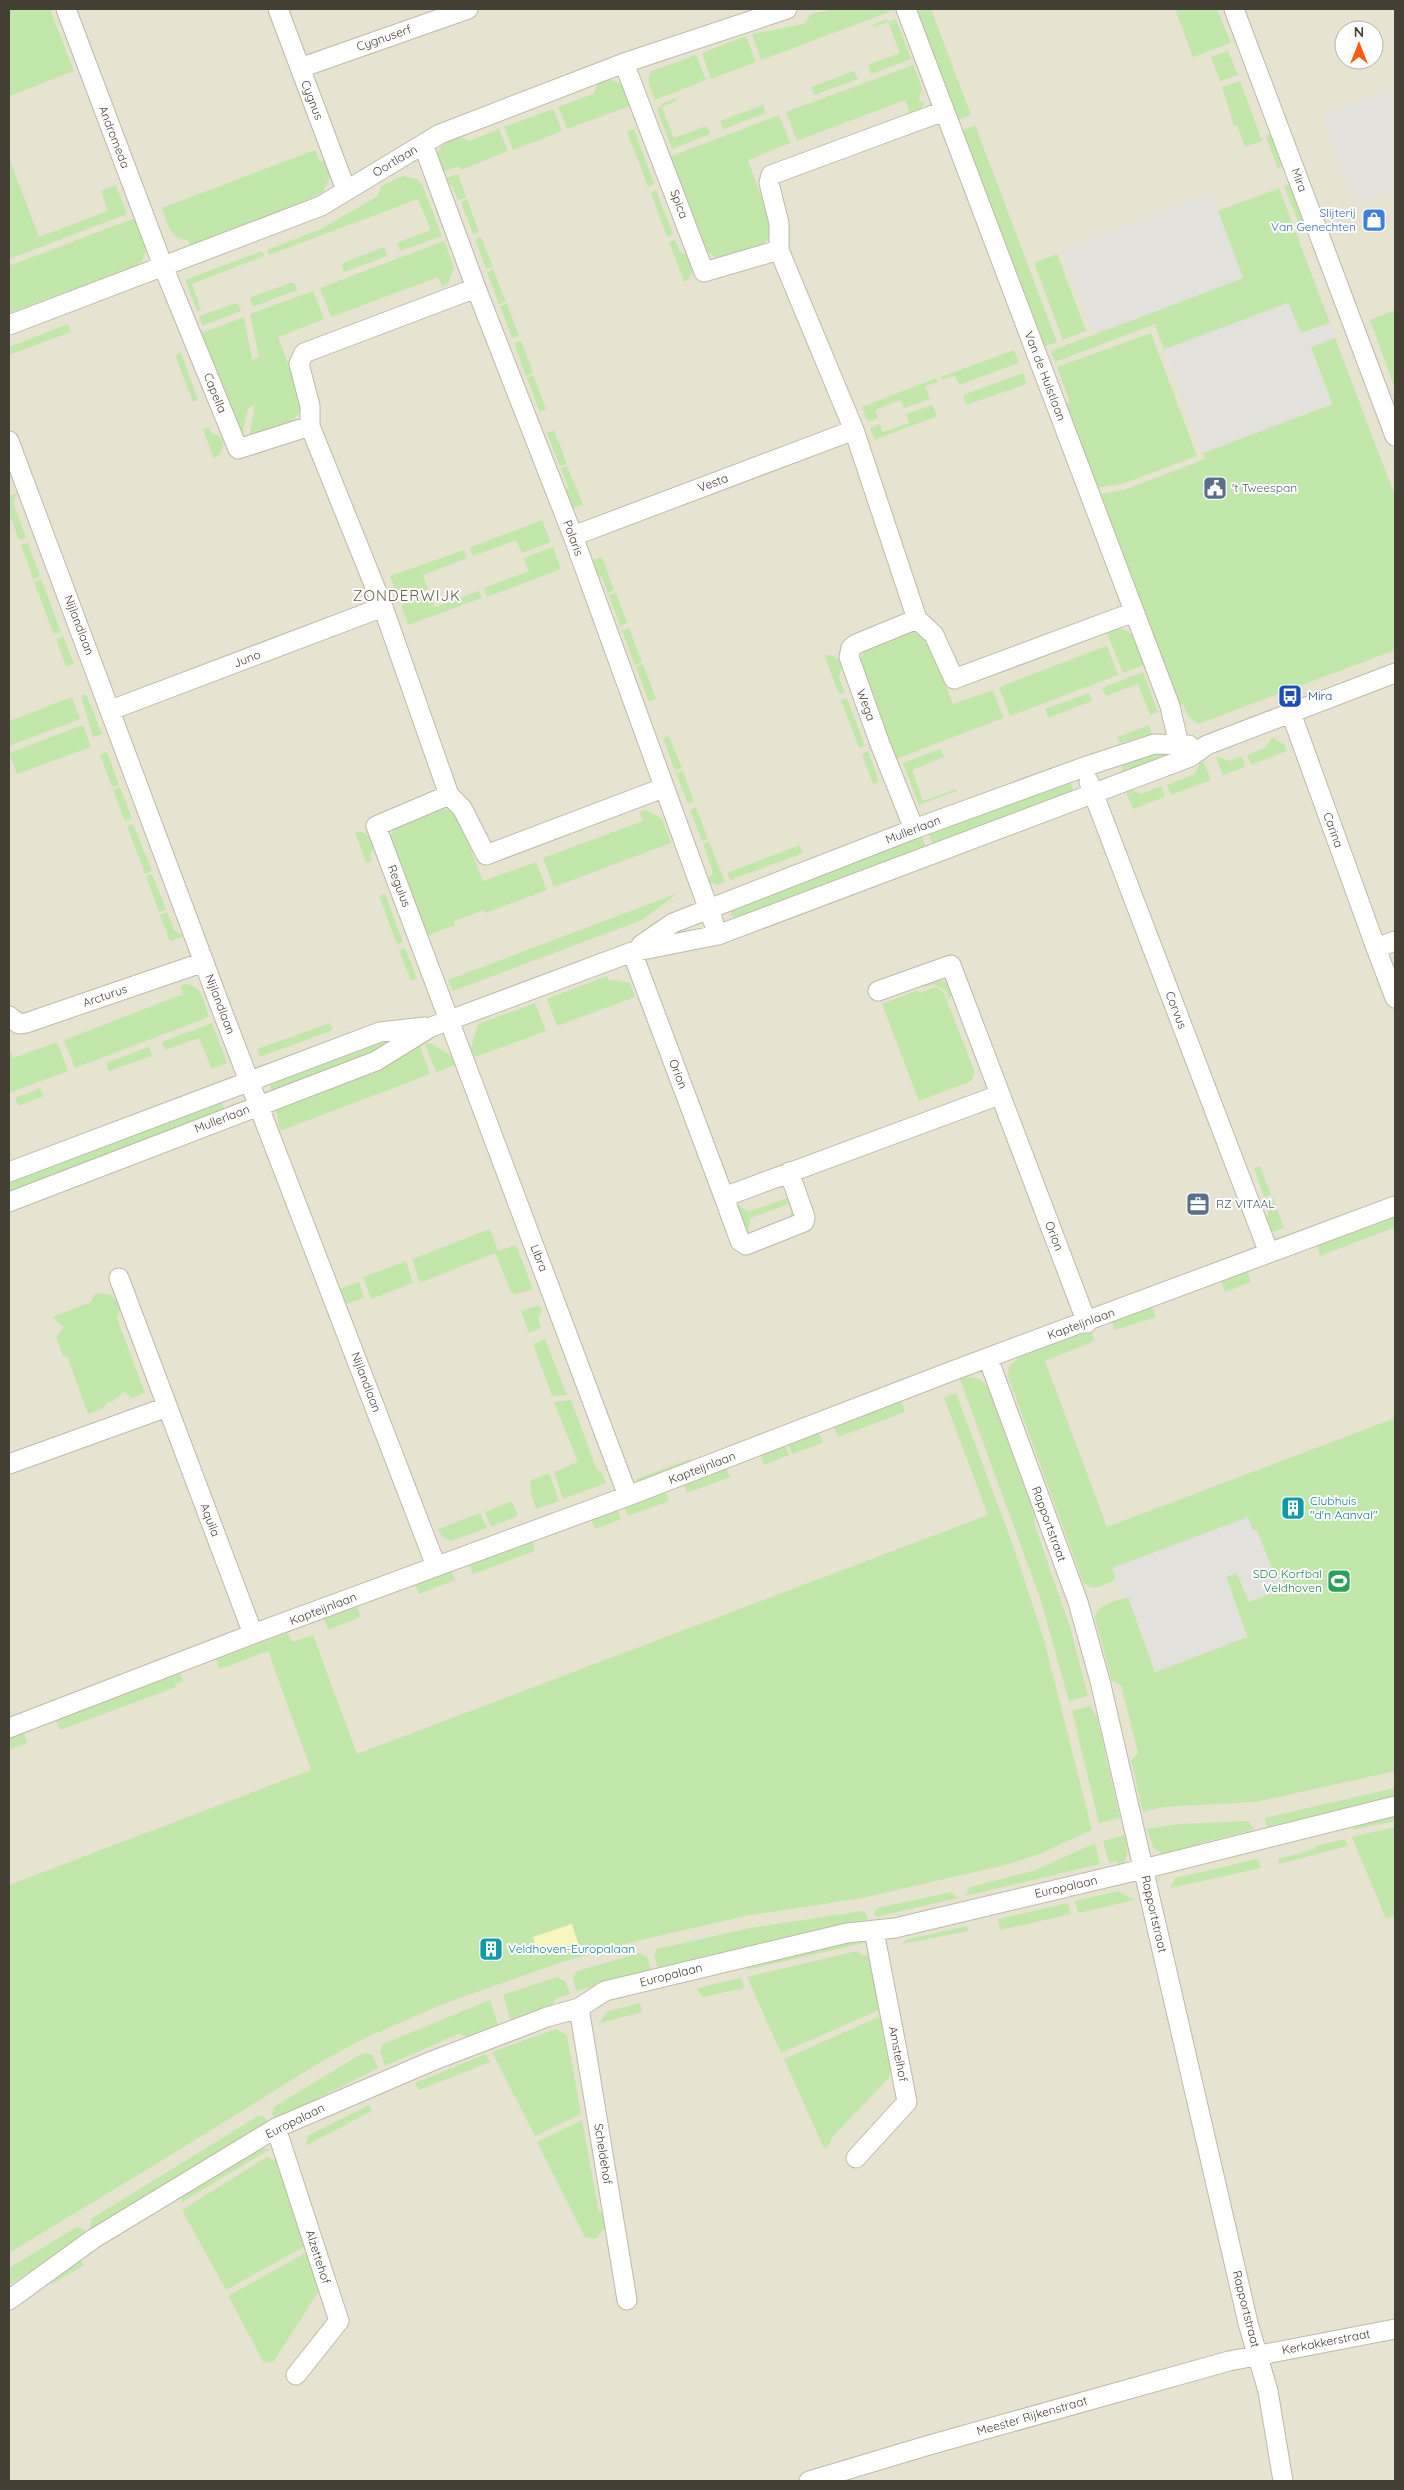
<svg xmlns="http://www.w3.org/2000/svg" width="1404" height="2490" font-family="Quicksand,sans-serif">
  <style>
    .residential { fill: #e6e3d1; fill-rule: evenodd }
    .green { fill: #c2e7ab }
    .sand { fill: #f8f5be }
    .parking { fill: #e2e1dc }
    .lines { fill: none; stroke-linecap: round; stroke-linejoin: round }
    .minor-casing { stroke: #bdb9a6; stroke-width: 21 }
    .minor { stroke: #fff; stroke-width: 19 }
    .labels { text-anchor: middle; stroke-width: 4; stroke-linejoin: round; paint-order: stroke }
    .street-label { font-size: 12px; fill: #444034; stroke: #fff }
    .shop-label { font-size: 12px; fill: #366cbe; stroke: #fff; text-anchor: end }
    .service-label { font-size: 12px; fill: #4e5e75; stroke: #fff; text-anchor: start }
    .transit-label { font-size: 12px; fill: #164399; stroke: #fff; text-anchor: start }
    .culture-label { font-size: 12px; fill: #0d838f; stroke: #fff; text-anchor: start }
    .leisure-label { font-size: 12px; fill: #27864d; stroke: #fff; text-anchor: end }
    .quarter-label { font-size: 15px; letter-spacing: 1px; fill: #67604b; stroke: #fff }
  </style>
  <rect width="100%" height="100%" fill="#f2f0e3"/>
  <path class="residential" d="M9,9h1386v2472h-1386zM1344,30h30v30h-30z"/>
  <path class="green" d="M9,9h41l24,62 -65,25z
    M835,9h62l-136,51 -9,-26 52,-10 7,-10z
    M916,9h15l40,106 -14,5z
    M1175,9h42l14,34 -38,14z
    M887,19l1,3 8,-3 15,40 -40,15 -3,-9 32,-12 -12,-31 -15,5 -1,-2z
    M746,36l10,26 -45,17 -9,-26z
    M1228,51l10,24 -18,6 -9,-24z
    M696,55l10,25 -51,20c-4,-11 -10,-19 -3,-29z
    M913,65l9,23 -3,12 6,3 -7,8 -8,2 -5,-13 -108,41 -11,-29z
    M854,71l4,8 -44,16 -3,-8z
    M608,80c16,1 19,12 25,25l-66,24 -9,-22 35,-13 5,-10z
    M1240,81l22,60 -17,6 -8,-22 -3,1 -12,-39z
    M676,98l1,3 -15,6 12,31 33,-12 3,8 -38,15 -15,-40 5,-3 -1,-2z
    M763,105l3,8 -43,16 -3,-8z
    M553,109l9,22 -49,19 -9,-23z
    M779,115l11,28 -42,17 23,65c-1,6 -1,12 -5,16 -7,7 -41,19 -50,17l-11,-8 -36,-93z
    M975,125l82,217 -14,5 -82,-216z
    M499,129l9,22 -47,19 -2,-4 -18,7 -4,-20 8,-11 13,-6 11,5z
    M634,129l20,55 -6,3 -21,-56z
    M1273,132l11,29 -6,8 -12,-33z
    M315,150l5,12 5,-2 5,17 -7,15 -22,12 -111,42 -2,-6c-18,0 -21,-18 -26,-32z
    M9,158l30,79 69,-26 -7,-20 15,-6 11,29 -118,45z
    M458,174l8,23 -8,3 -6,-14 -9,-7z
    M403,176l14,3 5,5 20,52 -42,15 -3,-7 4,-3 30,-11 -13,-31 -149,56 -2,-5 54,-21 57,-33 3,-10z
    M1287,185l7,3 14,36 -8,3 -16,-41z
    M1279,188l51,135 -29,10 -13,-30 -124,47 -9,-26 -100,38 -4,-11 192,-73 -25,-67z
    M656,190l17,44 -6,3 -16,-44z
    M467,199l12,33 -6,2 -12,-32z
    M135,218l11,32 -4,11 -6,5 -127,47v-47z
    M481,237l12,30 -7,2 -11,-30z
    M675,240l5,12 10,5c3,11 5,18 -6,25l-15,-40z
    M444,241l10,26 -6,17 -6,2 -4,-9 -107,40 -11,-29z
    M384,247l3,9 -43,16 -3,-7 4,-3z
    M262,251l2,5 -72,28 9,26 -4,1 -12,-31z
    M1057,254l29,77 -23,9 -29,-77z
    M493,269l13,33 -7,2 -12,-32z
    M290,283h4l3,7 -44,17 -4,-9z
    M313,291l11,28 -46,18 24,64 -2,12 -11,10 -40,13 6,-31 -7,3 -6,26 -3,-2 -40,-98 45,-17 8,43 7,-3 -9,-43z
    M233,304h5l3,7 -39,15 -3,-10z
    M507,304l12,32 -7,2 -12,-32z
    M1395,310v79l-25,-69z
    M68,324l3,8 -62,23v-8z
    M1151,333l46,123 -75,28 -26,4 -31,-84 5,-2 -13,-35z
    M1335,338l60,158v154l-197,74 -10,-8 -5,-12 -5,1 -79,-211 25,-4 81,-31 -2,-6 129,-49 -21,-57z
    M521,341l12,32 -7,3 -12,-33z
    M1014,350l5,13 -60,22 -4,-9 -13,4 -1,-3z
    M181,353l17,47 -5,2 -18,-47z
    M1023,373l4,11 -61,21 -3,-10z
    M533,375l13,34 -6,3 -13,-34z
    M936,378l2,4 -13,4 5,13 -26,9 -4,-8 -25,10 3,8 -10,4 -6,-15z
    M932,405l5,11 -62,24 -5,-12 10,-4 3,8 26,-9 -3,-9z
    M209,427l2,6 10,4c4,9 1,16 -7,22l-11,-30z
    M554,430l13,34 -7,2 -13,-33z
    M567,466l16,39 -15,5 -5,-15 5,-8 -7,-19z
    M17,493l-4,10 13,35 -7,2 -10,-26v-18z
    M542,520l9,22 -29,11 -6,-13 -43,16 -4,-8z
    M28,543l12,33 -7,3 -12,-34z
    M553,547l8,22 -74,28 -3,-9 45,-17 -5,-13z
    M464,550l3,8 -44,17 5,14 -29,11 -9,-24z
    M602,557l12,33 -6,3 -6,-16 -10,-4 -5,-11z
    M41,579l20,53 -7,2 -20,-52z
    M479,591l3,7 -74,27 -7,-20 28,-11 6,13z
    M616,593l11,30 -7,3 -11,-31z
    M629,628l13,34 -7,3 -13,-34z
    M1119,628c18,4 21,21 27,36l-23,9 -17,-43z
    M911,631c22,3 34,54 42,73l40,-14 10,28 -107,41 -37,-97 7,-14z
    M63,636l11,28 -8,3 -10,-28z
    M1106,646h1l11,29 -108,41 -11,-29z
    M824,655l10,1 8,8 -3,14 6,14 -6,2z
    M643,664l13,35 -7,3 -13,-35z
    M1143,672l15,40 -8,3 -12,-31 -32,12 -4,-8z
    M1089,693l3,8 -44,17 -3,-9z
    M86,694l16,40 -9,3 -12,-41z
    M72,697l8,22 -71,27v-25z
    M847,698l18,48 -6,2 -18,-48z
    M83,725l8,22 -74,27 -8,-21z
    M1149,725l3,9 -32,9 -3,-6z
    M669,736l13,32 -7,3 -12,-33z
    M1272,737l13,8 2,6 -36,14 -4,-10 18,-7z
    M940,749l4,8 -32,13 11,31 33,-12 1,2 -38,14 -16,-42z
    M868,751l11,30 -6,3 -11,-30z
    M107,752l12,33 -7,2 -12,-32z
    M1171,752v2l-50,24 2,-21 6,-3z
    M1242,756l3,11 -22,8 -7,-17 4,-1 9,4z
    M1204,762l7,18 -40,15 -4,-10 28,-11 5,-11z
    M683,771l11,31 -6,2 -12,-31z
    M1069,782l4,6 -1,6 -138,54 -6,-16z
    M1162,786l3,11 -32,12 -7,-17 6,-2 9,4z
    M120,787l12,32 -7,2 -12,-31z
    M696,807l12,32 -6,2 -12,-31z
    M440,808l14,3 5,8 24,62 53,-19 11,28 -62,23 -1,-3 -30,11 1,4 -29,11 -36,-99 5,-11z
    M646,810l16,9 9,24 -117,44 -11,-29 100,-37 -3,-9z
    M133,824l19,47 -7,3 -18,-48z
    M355,832c11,-1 15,4 20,14l-5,8 2,7 -6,2z
    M921,834l6,16 -191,70 -5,-5v-5z
    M709,842l16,40 -8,3 -10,-4 6,-8 -10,-29z
    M800,845l3,8 -73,27 -3,-7z
    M152,874l14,35 -7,3 -13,-36z
    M678,893l-36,27 -189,71 -5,-11z
    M385,894l18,48 -6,2 -18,-48z
    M167,912l7,18 10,6 -14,5 -10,-26z
    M405,948l12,31 -6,2 -12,-31z
    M607,976l2,5 5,-1 16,3 5,14 -78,29 -10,-27z
    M937,978l11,5 5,9 -4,8 -3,-9 -12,-7 -11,3 3,-6z
    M185,984c17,0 20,21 24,33l-134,51 -11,-28 119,-46 -3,-8z
    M936,987l8,6 31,80 -4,8 -52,20 -37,-97 36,-14 2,3z
    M535,1003l11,28 -71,26 -4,-9 7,-24z
    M212,1023l15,40 -15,6 -13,-31 -34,12 -3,-8z
    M330,1023l3,7 -73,27 -3,-8z
    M397,1039l-24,18 -100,34 -3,-2v-7l99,-41z
    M57,1042l11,29 -59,22v-45l4,10z
    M430,1043l22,13 3,9 -19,7 -11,-28z
    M420,1046l10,28 -150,57 -4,-22 104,-39z
    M149,1047l3,9 -43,15 -3,-8z
    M40,1088l4,8 -26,10 -3,-8z
    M220,1097l7,19 -218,81v-20z
    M1260,1166l11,29 -7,2 -10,-29z
    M790,1197l7,18 -7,3 2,-12 -4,-2 -37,14 -4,18 -12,-34 13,10z
    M1273,1198l11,30 -12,4 -6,-12 3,-10 -3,-9z
    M1395,1215v12l-75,29 -3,-11z
    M490,1229l8,22 18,-6 17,44 -19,6v-2l-3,-1 -16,-39 -75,30 -8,-24z
    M406,1261l7,22 -42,16 -8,-22z
    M1247,1271l4,11 -26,10 -4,-11z
    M359,1282l5,16 -18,6 -6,-15z
    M98,1293l14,2 10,13 -5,10 28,75 -13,5 -8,-6 -12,10 -3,-1 -7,8 -14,5 -21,-58h-4l-7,-19 8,-10 -12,-10 39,-15 3,-7z
    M539,1305l3,6 -4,8 3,9 -12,5 -8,-22z
    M1152,1307l4,10 -41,13 -3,-8z
    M1091,1330l4,11 -50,20 62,166 288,-109v353l-140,31 -91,5 -21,5 -12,-52 7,-7 -17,-68 -9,-4 -17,-63c1,-14 22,-17 33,-21l27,75 92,-35 -21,-60 11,-4 12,29 36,-14 -11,-14 -18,-44 -144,39 5,10c-12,5 -24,14 -34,3l-75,-206 1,-9 10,-10z
    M545,1339l22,56 -15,1 -19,-52z
    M967,1377l13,2 8,9 47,128 -1,7 36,104 18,69 -19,5 -29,-103 -80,-219z
    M956,1393l58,155 30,92 48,190 -53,24 -30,10 -147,34 -117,18 -113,26 -73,21 -116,41 -78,34 -41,22 -163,101 -152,92v-368l302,-115 -43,-119 -48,18 -4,-10 72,-26 4,9 21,-7 44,119 631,-239 -44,-117z
    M571,1400l26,70 4,2 5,11 -43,16 -9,-27 24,-10 -24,-60z
    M901,1401l4,11 -67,25 -4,-10z
    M819,1433l4,10 -31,11 -4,-10z
    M785,1445l4,10 -25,10 -4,-10z
    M690,1459l-3,8 -49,15 -4,-2z
    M726,1467l4,10 -43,16 -4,-10z
    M549,1473l10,28 -23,8 -5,-15 -1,-13z
    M665,1490l4,11 -41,15 -4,-10z
    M512,1501l6,15 -27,11 -6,-15z
    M617,1509l4,10 -26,10 -4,-11z
    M480,1513l7,15 -36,13 -9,-4 -4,-8z
    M532,1540l3,11 -62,23 -4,-10z
    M452,1571l3,9 -36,14 -4,-10z
    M357,1607l4,10 -33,13 -4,-11z
    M180,1673l3,8 -8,3 1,3 -116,43 -4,-10z
    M1090,1706l7,11 23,101 -21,5 -27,-112z
    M23,1732l4,11 -18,7v-12z
    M1395,1788v10l-128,29 -2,-9z
    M1395,1814v7l-42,9 5,-8z
    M1249,1821l5,9 -58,14 -4,7 -29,4 -10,-8 -6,-18 32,-5z
    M1395,1827v88l-9,4 -34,-82z
    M1125,1835c2,12 6,23 -6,32l-2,-6 -8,2 -6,-22z
    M1345,1839l3,7 -69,18 -1,-5 37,-10v-3z
    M1095,1843l5,21 -135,32 5,-9 63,-16z
    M1258,1859l3,9 -91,20 5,-10z
    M1118,1891l17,9 -57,13 -3,-12z
    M951,1892l7,6 -82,19 -2,-4 4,-5z
    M1068,1903l3,11 -71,16 -2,-11z
    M864,1911l5,8 -211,50 -4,-14 3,-6 93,-21z
    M967,1926l1,5 -66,13 3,-4z
    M857,1940l7,3 -118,27 4,-7z
    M857,1951l6,5 7,-1 11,54 -100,44 -34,-76z
    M640,1953l7,4 4,13 -75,21 -3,-13 4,-7z
    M557,1977l8,4 5,13 -14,4 -5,9 -40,14 -8,-26z
    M741,1978l3,10 -42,9 -5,-9z
    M490,2000l8,25 -30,12 -10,-3 -73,32 -5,-14 3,-8z
    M640,2003l2,9 -42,11 -3,5 9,-16z
    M881,2016l10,51 -2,11 -57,59 -4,10 -4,1 -40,-89z
    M556,2029l11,6 14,79 -46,22 -43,-84z
    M368,2053l5,3 5,12 -103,52 -3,-7 2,-6 87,-53z
    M486,2054l4,8 -71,28 -4,-7z
    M369,2105l3,6 -67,35 4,-11z
    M258,2116h5l7,7 -177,109 -3,-5 1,-8z
    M582,2120l17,92 7,1v14l-11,12 -10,-2 -48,-95z
    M261,2148l9,1 -89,54 2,-9z
    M267,2157l9,4 5,-2 28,85 -83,46 -44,-80z
    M77,2227l6,2 5,6 -79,50v-17z
    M311,2250l8,35 -1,7 -44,69 -10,2 -36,-67z
    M79,2259l5,6 -33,20 2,-8z"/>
  <path class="sand" d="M572,1924l6,19 -39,12 -6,-18z"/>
  <path class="parking" d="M1395,88v102l-39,15 -34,-89z
    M1211,193l32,85 -148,56 -33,-83z
    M1288,303l13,30 29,-10 5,15 -22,8 -2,2 21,56 -129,49 -38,-104z
    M1248,1517l5,14 4,-1 17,44 5,-1 7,15 -37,14 -12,-29 -11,3 21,61 -92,35 -27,-75 -5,2 -11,-31z"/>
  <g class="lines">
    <g class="minor-casing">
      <path id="minor" d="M66,9l97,257 75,183 72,-23
        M278,9l68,181
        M906,9l264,697 9,39
        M1234,9l161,427
        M624,63l80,209 75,-22
        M300,68l168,-59
        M944,111l-173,64 -2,8 10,40v27l75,180 63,189 17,16 20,44 180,-67
        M423,144l53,144 97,248 145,399
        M476,288l-172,65 -5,11 11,42v20l73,181 66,188 13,13 24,47 177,-67
        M9,325l312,-119 119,-72 184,-71 163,-54
        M9,441l215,575 212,550
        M573,536l281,-106
        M111,710l272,-103
        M1291,713l85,235 19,-7
        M1089,782l180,471
        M449,795l-73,31 252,670
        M914,829l-34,-85 -31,-87 2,-9 5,-4 61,-25
        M641,945l32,-22 241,-94 170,-62 70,-23 35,1
        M1376,948l19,50
        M632,952l92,245 275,-102
        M878,991l73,-26 136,358
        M9,1016l10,8 7,-1 178,-61
        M9,1172l371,-140 45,-5
        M724,1197l16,44 6,4 58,-23 1,-5 -16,-45
        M9,1202l367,-141 55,-34 201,-75 86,-17 472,-178 17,-12 188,-72
        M119,1278l134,356
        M988,1358l90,244 22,79 148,642 20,68 15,90
        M9,1464l158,-57
        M9,1728l244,-94 375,-138 324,-125 443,-165
        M579,2008l48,292
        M276,2128l63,193 -43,54
        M856,2158l51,-56 -33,-171
        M9,2300l84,-61 183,-111 156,-67 115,-44 32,-9 26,-17 242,-58 48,-5 248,-59 252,-63
        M809,2481l117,-35 303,-85 166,-32"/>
    </g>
    <use href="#minor" class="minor"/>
  </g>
  <defs>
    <g id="shop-square" transform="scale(1.25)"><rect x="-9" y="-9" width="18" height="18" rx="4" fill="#3f7fe0" stroke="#fff"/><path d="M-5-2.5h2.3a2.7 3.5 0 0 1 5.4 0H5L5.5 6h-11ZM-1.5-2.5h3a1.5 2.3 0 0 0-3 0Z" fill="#fff"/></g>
    <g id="civic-square" transform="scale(1.25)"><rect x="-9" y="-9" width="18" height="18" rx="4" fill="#5c6f8a" stroke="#fff"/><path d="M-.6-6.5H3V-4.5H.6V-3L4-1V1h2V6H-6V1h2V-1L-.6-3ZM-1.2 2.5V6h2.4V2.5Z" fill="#fff"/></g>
    <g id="bus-square" transform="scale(1.25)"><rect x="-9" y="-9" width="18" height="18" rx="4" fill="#1a4fb4" stroke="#fff"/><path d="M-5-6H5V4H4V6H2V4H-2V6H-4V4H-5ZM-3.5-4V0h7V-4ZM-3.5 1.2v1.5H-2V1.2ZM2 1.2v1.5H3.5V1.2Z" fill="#fff"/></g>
    <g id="office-square" transform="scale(1.25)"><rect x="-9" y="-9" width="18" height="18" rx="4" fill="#5c6f8a" stroke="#fff"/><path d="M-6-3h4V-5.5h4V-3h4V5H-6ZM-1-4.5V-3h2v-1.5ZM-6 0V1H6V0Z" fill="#fff"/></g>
    <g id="building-square" transform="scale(1.25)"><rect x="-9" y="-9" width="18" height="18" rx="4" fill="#0f9aa8" stroke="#fff"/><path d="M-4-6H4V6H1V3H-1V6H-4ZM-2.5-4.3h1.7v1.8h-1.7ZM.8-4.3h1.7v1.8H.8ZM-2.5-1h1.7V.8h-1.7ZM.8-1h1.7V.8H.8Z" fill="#fff"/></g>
    <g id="stadium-square" transform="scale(1.25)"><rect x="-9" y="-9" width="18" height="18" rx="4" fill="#2e9e5b" stroke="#fff"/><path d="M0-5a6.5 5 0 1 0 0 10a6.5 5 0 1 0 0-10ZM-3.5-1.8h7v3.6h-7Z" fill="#fff"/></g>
  </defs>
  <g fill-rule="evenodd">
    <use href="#shop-square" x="1374" y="220"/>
    <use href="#civic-square" x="1215" y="488"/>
    <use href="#bus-square" x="1290" y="696"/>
    <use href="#office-square" x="1198" y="1204"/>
    <use href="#building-square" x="1293" y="1508"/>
    <use href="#stadium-square" x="1339" y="1581"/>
    <use href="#building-square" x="491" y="1949"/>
  </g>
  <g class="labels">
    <g class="street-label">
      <text transform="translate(384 38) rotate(-19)" y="4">Cygnuserf</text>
      <text transform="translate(312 100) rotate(69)" y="4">Cygnus</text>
      <text transform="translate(114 137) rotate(69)" y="4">Andromeda</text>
      <text transform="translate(395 161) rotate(-31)" y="4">Oortlaan</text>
      <text transform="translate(1299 180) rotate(69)" y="4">Mira</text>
      <text transform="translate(679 204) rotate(69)" y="4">Spica</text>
      <text transform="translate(1045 376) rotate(69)" y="4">Van de Hulstlaan</text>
      <text transform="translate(215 393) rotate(68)" y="4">Capella</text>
      <text transform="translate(713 483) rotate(-21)" y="4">Vesta</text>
      <text transform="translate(573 538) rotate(70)" y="4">Polaris</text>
      <text transform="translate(79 625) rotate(69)" y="4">Nijlandlaan</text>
      <text transform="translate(247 659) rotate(-21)" y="4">Juno</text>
      <text transform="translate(866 705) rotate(70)" y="4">Wega</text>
      <text transform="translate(913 830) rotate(-21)" y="4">Mullerlaan</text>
      <text transform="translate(1333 830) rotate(70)" y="4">Carina</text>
      <text transform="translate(399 886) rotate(69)" y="4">Regulus</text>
      <text transform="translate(105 996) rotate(-19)" y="4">Arcturus</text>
      <text transform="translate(220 1004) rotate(69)" y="4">Nijlandlaan</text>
      <text transform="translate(1176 1010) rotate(69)" y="4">Corvus</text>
      <text transform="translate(678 1074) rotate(69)" y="4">Orion</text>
      <text transform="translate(222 1119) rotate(-21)" y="4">Mullerlaan</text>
      <text transform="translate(1054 1236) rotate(69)" y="4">Orion</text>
      <text transform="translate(539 1258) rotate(69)" y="4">Libra</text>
      <text transform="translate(1081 1324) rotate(-20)" y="4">Kapteijnlaan</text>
      <text transform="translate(366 1382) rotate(69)" y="4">Nijlandlaan</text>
      <text transform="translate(702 1468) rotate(-21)" y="4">Kapteijnlaan</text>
      <text transform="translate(210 1520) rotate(69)" y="4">Aquila</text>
      <text transform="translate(1049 1524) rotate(70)" y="4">Rapportstraat</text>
      <text transform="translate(323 1609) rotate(-21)" y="4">Kapteijnlaan</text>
      <text transform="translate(1066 1887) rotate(-13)" y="4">Europalaan</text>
      <text transform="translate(1154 1914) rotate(77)" y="4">Rapportstraat</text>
      <text transform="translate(671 1975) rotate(-14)" y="4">Europalaan</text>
      <text transform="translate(898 2054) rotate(79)" y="4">Amstelhof</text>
      <text transform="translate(295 2121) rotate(-26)" y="4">Europalaan</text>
      <text transform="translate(603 2154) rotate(81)" y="4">Scheldehof</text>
      <text transform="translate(318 2257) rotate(72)" y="4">Alzettehof</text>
      <text transform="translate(1246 2309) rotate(76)" y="4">Rapportstraat</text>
      <text transform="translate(1326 2342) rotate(-11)" y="4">Kerkakkerstraat</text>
      <text transform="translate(1032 2416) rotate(-16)" y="4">Meester Rijkenstraat</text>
    </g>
    <g class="shop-label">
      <text x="1356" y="217">Slijterij<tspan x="1356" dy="14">Van Genechten</tspan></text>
    </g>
    <g class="service-label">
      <text x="1232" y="492">'t Tweespan</text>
      <text x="1216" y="1208">RZ VITAAL</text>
    </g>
    <g class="transit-label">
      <text x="1308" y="700">Mira</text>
    </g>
    <g class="culture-label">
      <text x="1310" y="1505">Clubhuis<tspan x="1310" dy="14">"d'n Aanval"</tspan></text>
      <text x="508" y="1953">Veldhoven-Europalaan</text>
    </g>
    <g class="leisure-label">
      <text x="1322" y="1578">SDO Korfbal<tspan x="1322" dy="14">Veldhoven</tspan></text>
    </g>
    <g class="quarter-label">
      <text x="407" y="601">ZONDERWIJK</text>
    </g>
  </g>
  <rect width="1404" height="2490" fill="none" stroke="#444034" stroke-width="20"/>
  <g transform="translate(1359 45)"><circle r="24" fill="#ffffff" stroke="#b4b3ae"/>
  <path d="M0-4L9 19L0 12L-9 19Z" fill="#fb5b11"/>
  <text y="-8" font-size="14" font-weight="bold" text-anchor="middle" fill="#444034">N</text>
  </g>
</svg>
